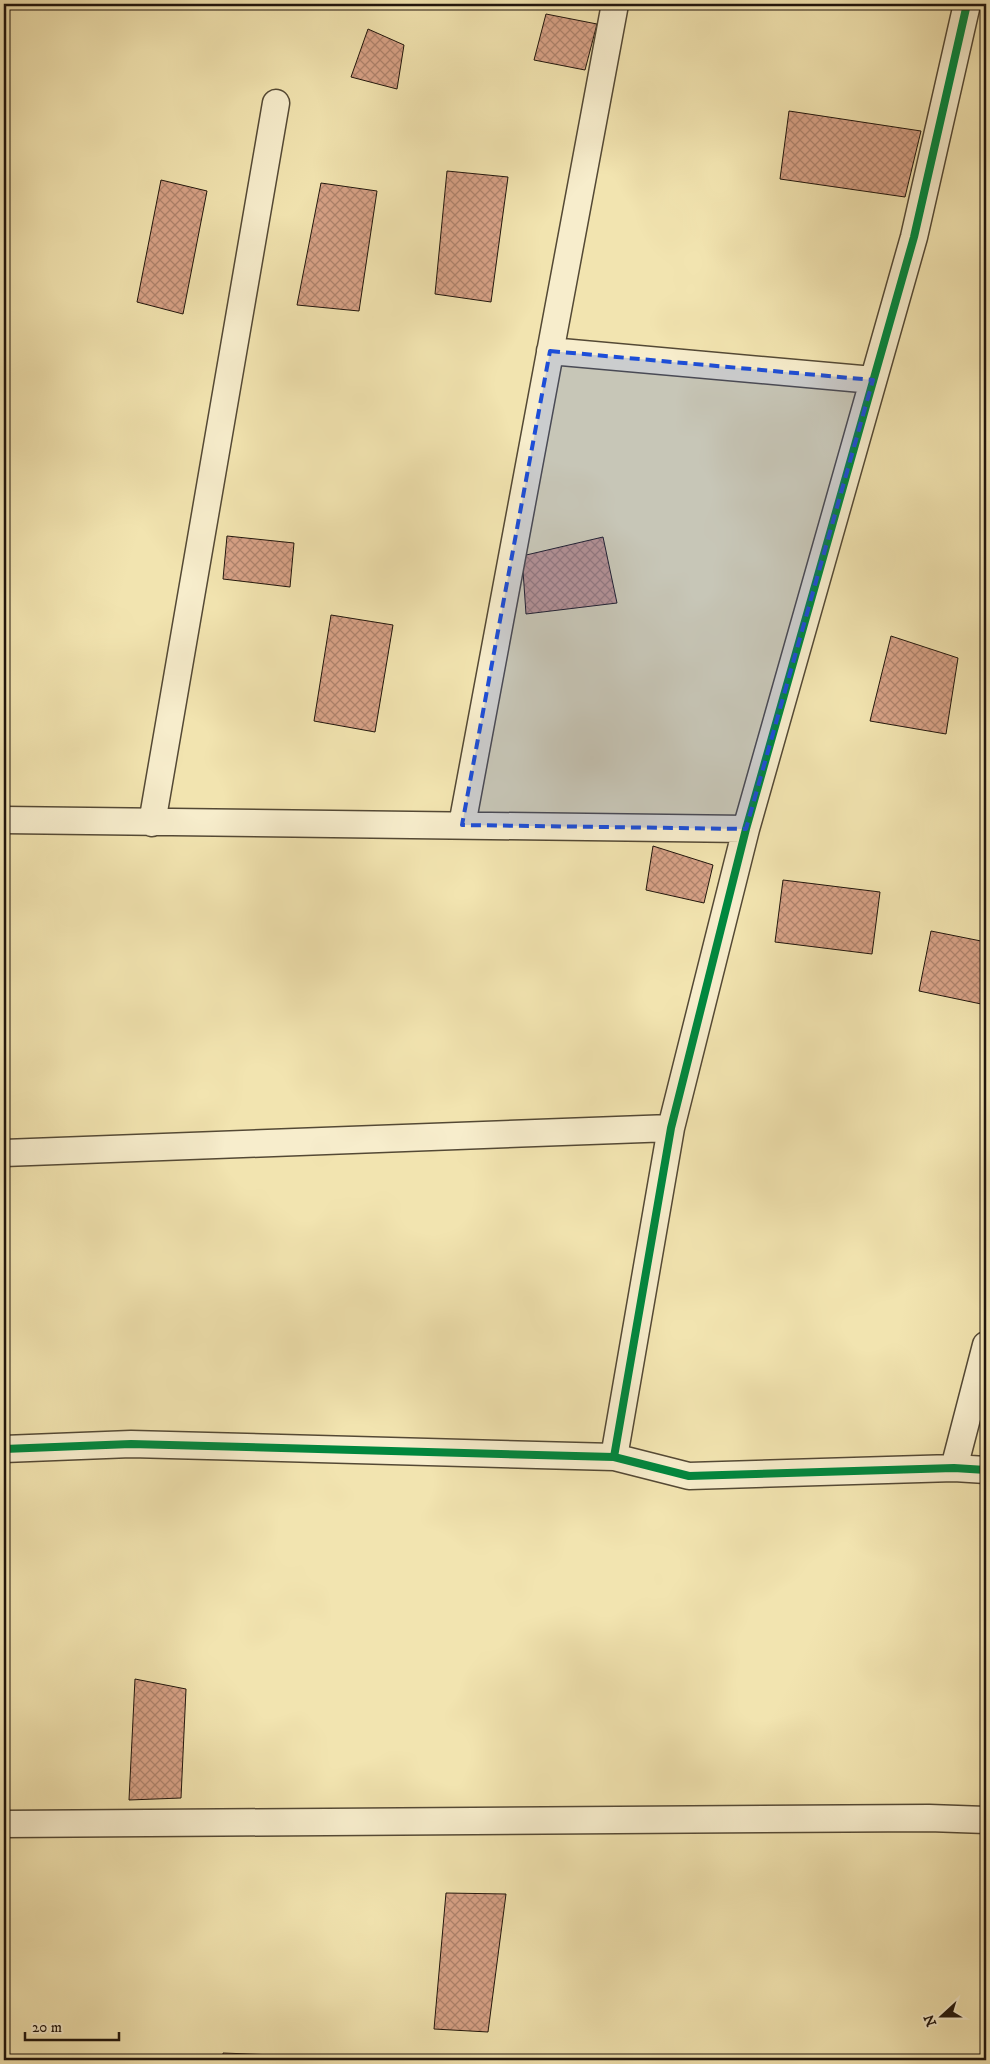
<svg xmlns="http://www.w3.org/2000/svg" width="990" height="2064" font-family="'IM FELL DW Pica',serif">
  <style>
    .building { fill: url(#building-cross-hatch); stroke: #20150c }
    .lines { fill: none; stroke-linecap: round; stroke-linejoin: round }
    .minor-casing { stroke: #544935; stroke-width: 29 }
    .minor { stroke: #f7edcc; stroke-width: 26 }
    .cycleway-casing { stroke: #f7edcc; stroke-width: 11 }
    .cycleway { stroke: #00873e; stroke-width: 8 }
    .marked { fill: #1d4ed8; fill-opacity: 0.2; stroke: #1d4ed8; stroke-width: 4; stroke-dasharray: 10 6; stroke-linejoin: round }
  </style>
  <defs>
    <pattern id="building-cross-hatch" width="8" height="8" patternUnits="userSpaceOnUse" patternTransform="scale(1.25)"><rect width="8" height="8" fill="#d8a287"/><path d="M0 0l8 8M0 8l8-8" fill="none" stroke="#af836d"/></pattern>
  </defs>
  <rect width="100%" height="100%" fill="#f2e4b0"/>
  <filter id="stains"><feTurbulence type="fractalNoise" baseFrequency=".004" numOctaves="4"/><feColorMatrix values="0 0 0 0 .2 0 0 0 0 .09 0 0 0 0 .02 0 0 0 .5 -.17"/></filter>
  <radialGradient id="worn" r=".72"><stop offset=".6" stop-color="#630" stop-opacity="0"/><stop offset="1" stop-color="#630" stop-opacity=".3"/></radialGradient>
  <path class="building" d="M546,14l51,10 -12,46 -51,-10z
    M368,29l36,16 -7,44 -46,-12z
    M789,111l132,20 -16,66 -125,-18z
    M447,171l61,6 -17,125 -56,-8z
    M161,180l46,11 -24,123 -46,-12z
    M321,183l56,8 -18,120 -62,-6z
    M227,536l67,7 -4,44 -67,-8z
    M603,537l14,66 -91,11 -4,-58z
    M331,615l62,10 -18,107 -61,-11z
    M891,636l67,22 -12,76 -76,-13z
    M653,846l60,19 -9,38 -58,-13z
    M783,880l97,12 -8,62 -97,-12z
    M931,931l55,11v63l-67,-14z
    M135,1679l51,10 -5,109 -52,2z
    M446,1893l60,1 -18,138 -54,-3z
    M223,2053l52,2v5h-52z"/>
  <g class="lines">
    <g class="minor-casing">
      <path id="minor" d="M550,351l323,29
        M4,820l742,9
        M152,823l124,-720
        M462,825l153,-821
        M4,1153l667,-25
        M4,1449l127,-5 483,13 75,19 265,-8 32,2
        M614,1457l57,-329 75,-299 168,-592 53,-233
        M954,1468l32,-123
        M4,1824l925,-6 57,2"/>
    </g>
    <use href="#minor" class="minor"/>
    <g class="cycleway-casing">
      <path id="cycleway" d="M4,1449l127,-5 483,13 75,19 265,-8 32,2
        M614,1457l57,-329 75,-299 168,-592 53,-233"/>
    </g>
    <use href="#cycleway" class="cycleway"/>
  </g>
  <path class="marked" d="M550,351l323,29 -127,449 -284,-4z"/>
  <rect width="990" height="2064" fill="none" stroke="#f2e4b0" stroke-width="20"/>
  <rect x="5" y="5" width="980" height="2054" fill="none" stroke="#20150c" stroke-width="2.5"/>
  <rect x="10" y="10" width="970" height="2044" fill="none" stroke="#20150c"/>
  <g transform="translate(942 2016) rotate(249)" stroke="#f7edcc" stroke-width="4" paint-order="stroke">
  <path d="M0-4L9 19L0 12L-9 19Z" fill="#20150c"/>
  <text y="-8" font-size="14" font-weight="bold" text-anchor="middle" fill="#20150c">N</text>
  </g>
  <path d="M25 2032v8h94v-8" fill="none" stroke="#20150c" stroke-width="2.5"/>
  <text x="32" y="2032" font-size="15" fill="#20150c" stroke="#f7edcc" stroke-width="4" paint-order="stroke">20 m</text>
  <rect width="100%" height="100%" filter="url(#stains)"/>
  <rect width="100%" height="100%" fill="url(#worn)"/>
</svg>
